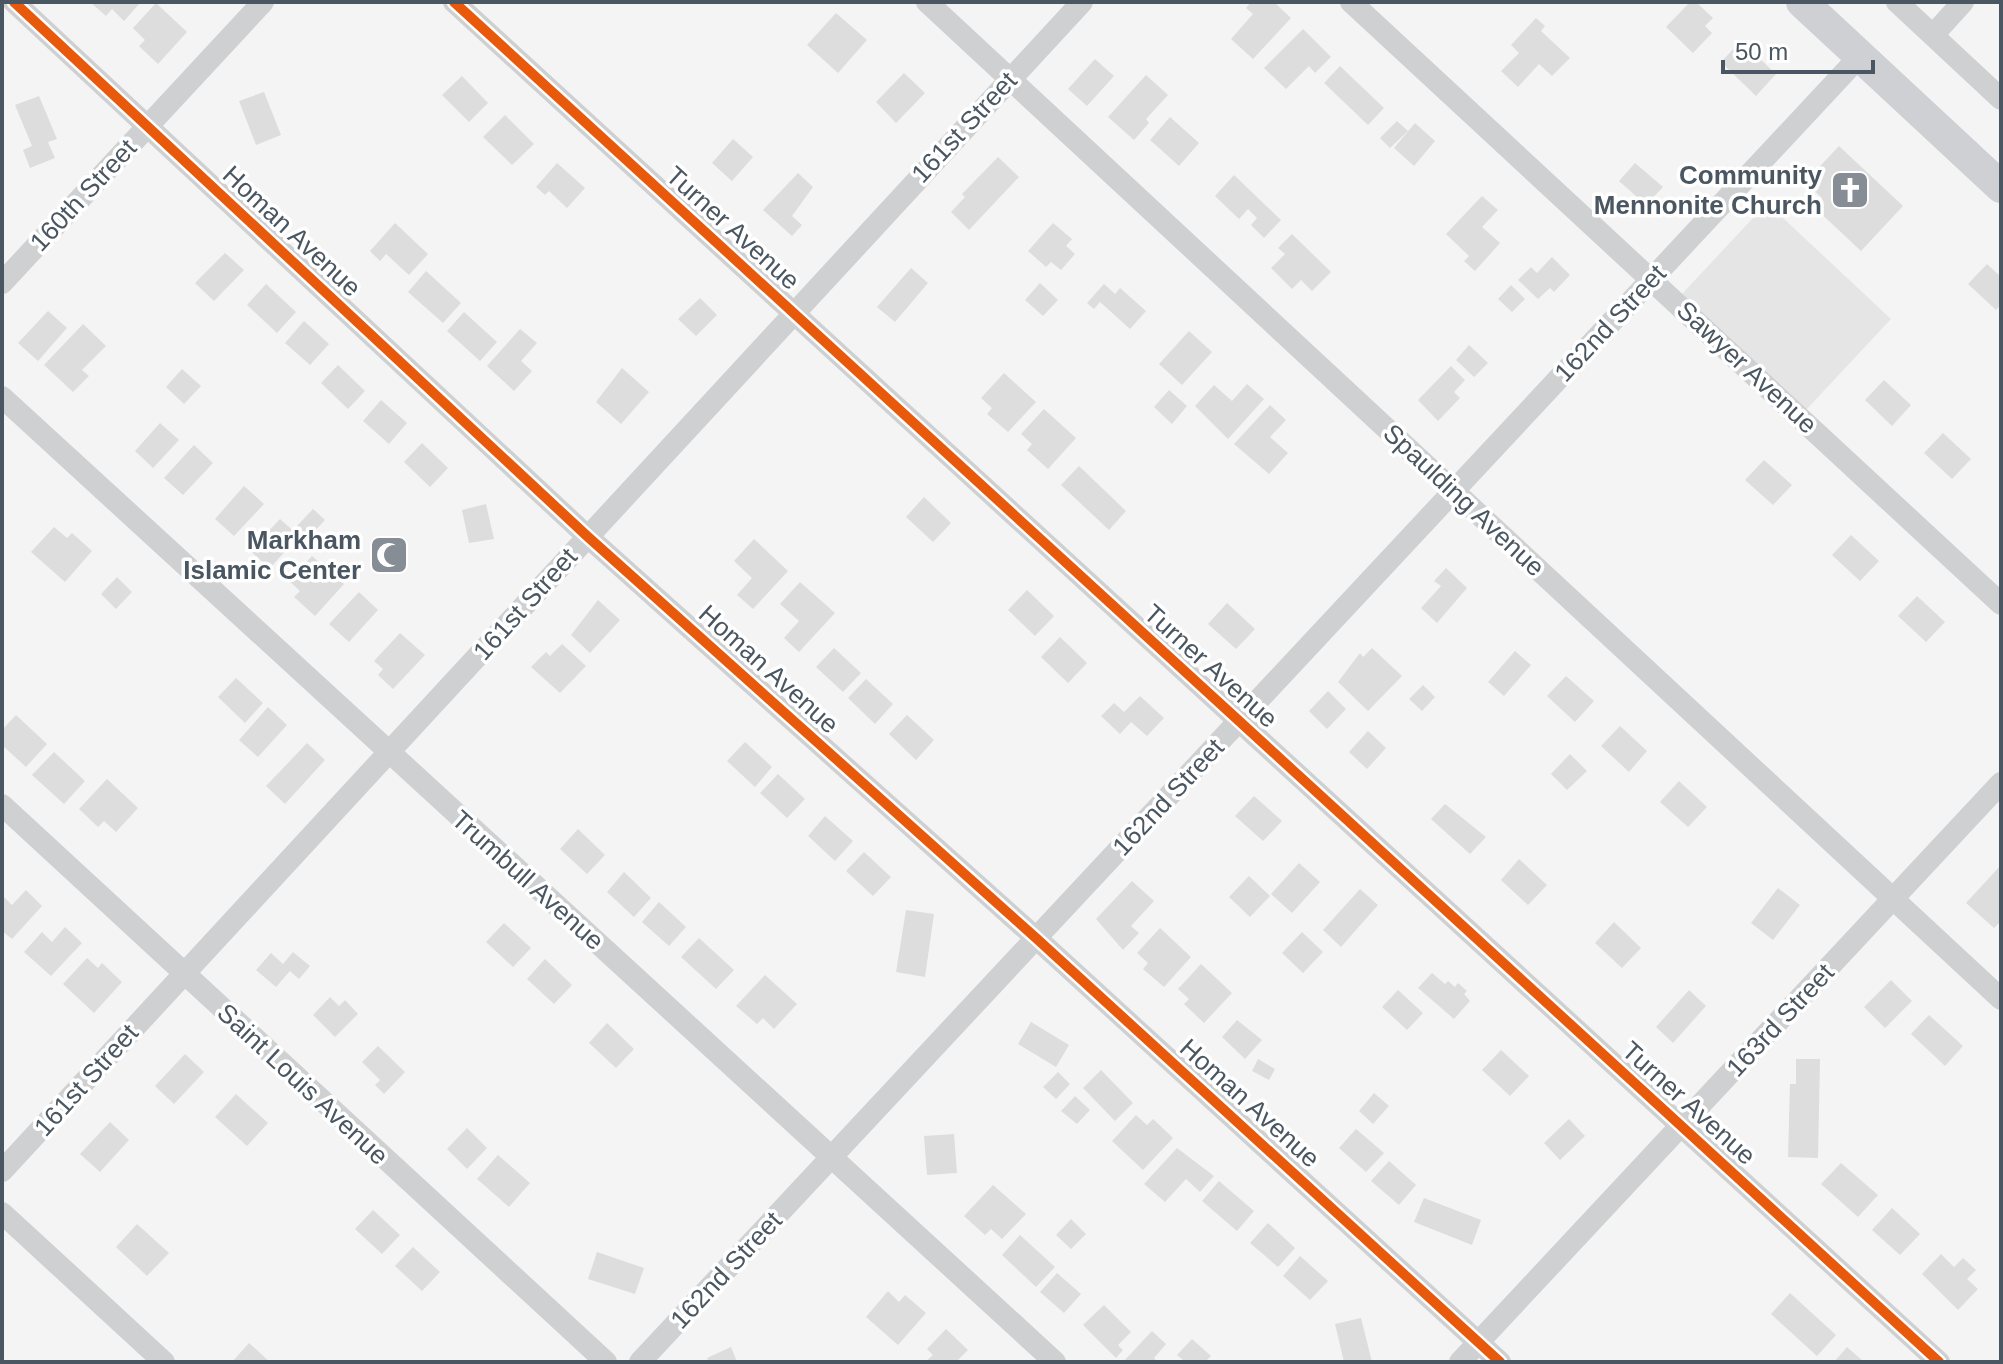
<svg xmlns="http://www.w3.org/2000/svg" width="2003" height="1364" font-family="Arial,sans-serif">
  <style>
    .education { fill: #e6e5e6 }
    .building { fill: #ddddde }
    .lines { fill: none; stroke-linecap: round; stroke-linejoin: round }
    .street { stroke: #ced0d2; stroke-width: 22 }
    .secondary { stroke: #ced0d4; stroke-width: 32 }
    .cycleway-casing { stroke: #fff; stroke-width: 15 }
    .cycleway { stroke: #e8590c; stroke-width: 10 }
    .labels { text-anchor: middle; stroke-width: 7; stroke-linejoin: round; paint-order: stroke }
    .street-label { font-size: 26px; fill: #4a5661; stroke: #fff }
    .poi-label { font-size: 26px; font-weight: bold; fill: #4a5661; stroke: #fff; text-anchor: end }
  </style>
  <rect width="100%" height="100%" fill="#f4f4f4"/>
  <path class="education" d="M1767,203l124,116 -86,92 -124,-116z"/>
  <path class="building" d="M90,2h51l-17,19 -12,-12 -6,7z
    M1251,2h23l17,16 -38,41 -22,-20 22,-25 -7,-6z
    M1690,2h6l17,16 -8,8 7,7 -19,20 -27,-26z
    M156,3l31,29 -29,32 -19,-18 6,-6 -12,-12z
    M836,13l31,27 -29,33 -31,-28z
    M1536,18l9,8 -4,5 29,27 -18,18 -13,-12 -21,23 -17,-16 18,-18 -8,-8z
    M1303,29l28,28 -16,16 -6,-7 -23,23 -22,-21z
    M1741,41l35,33 -20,22 -35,-34z
    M1095,59l19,17 -27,30 -19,-17z
    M1340,66l44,42 -16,17 -44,-42z
    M904,73l21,20 -29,30 -20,-21z
    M1146,75l22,20 -22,24 3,4 -15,17 -26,-23z
    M462,76l26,27 -19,19 -27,-27z
    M264,92l17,43 -25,10 -17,-44z
    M39,96l18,43 -9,3 7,16 -25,10 -7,-18 9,-4 -17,-41z
    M505,115l29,29 -22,21 -29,-28z
    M1170,117l29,26 -20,23 -29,-26z
    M1397,121l11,10 -18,17 -10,-10z
    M1415,123l20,18 -21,25 -20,-18z
    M733,139l20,18 -21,24 -20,-18z
    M1839,146l64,60 -42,45 -47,-44 8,-9 -17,-16z
    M998,157l21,20 -50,53 -18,-18 14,-15 -3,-3z
    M557,163l28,25 -18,20 -18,-17 -4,4 -9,-8z
    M1635,163l28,24 -17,18 -27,-24z
    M798,173l15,14 -21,29 10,9 -10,11 -29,-26z
    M1234,175l47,45 -17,18 -13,-13 6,-7 -9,-9 -9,10 -24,-23z
    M1482,196l16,14 -16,17 18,16 -25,28 -11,-10 5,-5 -23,-22z
    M395,223l33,31 -19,21 -23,-21 -6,7 -10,-10z
    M1053,223l19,16 -6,7 9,8 -14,16 -10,-8 -5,5 -18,-16z
    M1292,234l39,38 -19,19 -11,-11 -9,9 -21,-21 14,-14 -7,-6z
    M225,253l19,17 -30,31 -19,-18z
    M1552,257l18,18 -16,17 -4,-4 -12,11 -20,-19 13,-13 6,6z
    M1987,264l14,13v27l-5,6 -28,-26z
    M911,268l17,15 -33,39 -18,-15z
    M426,271l35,32 -18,20 -35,-31z
    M1040,283l18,17 -15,16 -18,-16z
    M266,284l30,28 -19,21 -30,-28z
    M1104,284l11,10 5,-6 26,23 -16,18 -30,-27 -6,7 -7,-6z
    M1511,285l14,14 -13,13 -14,-13z
    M700,298l17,17 -21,21 -18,-17z
    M48,311l19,17 -29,33 -20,-18z
    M464,312l33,30 -17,19 -33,-30z
    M304,321l25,23 -19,21 -25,-22z
    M83,324l23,22 -24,24 7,6 -16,16 -29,-27z
    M520,329l17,14 -16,18 11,10 -18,20 -27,-25z
    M1189,331l23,21 -30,33 -23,-21z
    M1469,345l19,18 -14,14 -18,-17z
    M338,365l27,26 -17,18 -27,-26z
    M1451,366l14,14 -11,12 6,6 -22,23 -20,-21z
    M622,368l27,24 -28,32 -25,-22z
    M182,369l19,17 -17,18 -18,-17z
    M1004,373l32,29 -28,30 -21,-18 5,-6 -11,-10z
    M1884,380l27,25 -19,21 -27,-26z
    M1247,384l17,15 -36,40 -33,-33 19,-21 18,16z
    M1169,390l18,16 -15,18 -18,-17z
    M381,400l26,23 -18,21 -26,-23z
    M1270,405l16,15 -16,17 18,16 -19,21 -35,-30z
    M1044,409l32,29 -28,31 -21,-19 5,-6 -11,-10z
    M160,423l19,17 -26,28 -18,-17z
    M1943,433l28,26 -19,20 -28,-26z
    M422,443l26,25 -18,19 -26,-25z
    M194,445l19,18 -30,32 -19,-17z
    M1764,460l28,25 -19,20 -28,-25z
    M1079,466l47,45 -17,19 -48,-45z
    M244,486l20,18 -30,32 -19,-17z
    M924,497l27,26 -18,19 -27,-25z
    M486,504l8,35 -25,4 -7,-33z
    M313,509l12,11 -16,17 -12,-11z
    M280,519l19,17 -29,32 -20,-17z
    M54,527l13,11 5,-5 20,18 -27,31 -34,-30z
    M1851,535l28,26 -19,20 -28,-26z
    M754,539l34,32 -35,38 -16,-14 15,-17 -18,-17z
    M312,556l32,28 -29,32 -21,-19 6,-6 -11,-10z
    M1446,568l21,20 -30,35 -16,-15 20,-22 -7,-5z
    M117,577l15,15 -16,17 -15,-15z
    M800,582l35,31 -36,39 -15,-14 15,-17 -19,-17z
    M1027,590l27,26 -19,20 -27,-26z
    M359,592l19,18 -29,32 -20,-18z
    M1917,596l28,26 -19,20 -28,-26z
    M598,600l22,20 -30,33 -19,-18z
    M1227,603l28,26 -19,20 -28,-25z
    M400,633l25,22 -32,34 -15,-14 5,-6 -9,-8z
    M1060,637l27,26 -19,20 -27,-26z
    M562,644l24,22 -26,27 -29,-26 15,-15 4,4z
    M834,648l27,25 -18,19 -27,-25z
    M1372,648l30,28 -34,35 -30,-29 22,-29 3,4z
    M1515,651l16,14 -27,31 -16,-14z
    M1566,676l28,25 -19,21 -28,-26z
    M236,678l27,25 -18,20 -27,-26z
    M866,679l27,25 -18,20 -27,-26z
    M1423,685l12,12 -13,14 -13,-12z
    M1328,691l18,18 -19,20 -18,-18z
    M1140,696l24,22 -17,18 -16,-14 -11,12 -19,-18 13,-13 10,9z
    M268,707l19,18 -29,32 -19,-17z
    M16,715l31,29 -21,23 -24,-22v-15z
    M907,715l27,25 -18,20 -27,-26z
    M1620,726l27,25 -18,21 -28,-26z
    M1368,731l18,17 -19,21 -18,-17z
    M745,742l27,25 -17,20 -28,-26z
    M307,743l18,17 -40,44 -19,-18z
    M54,752l31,29 -21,23 -32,-29z
    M1570,754l17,17 -20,19 -16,-16z
    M778,774l27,25 -18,19 -27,-25z
    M107,779l31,29 -22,24 -12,-11 -6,6 -19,-18z
    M1679,781l28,26 -19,20 -28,-25z
    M1254,796l28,25 -19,20 -28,-25z
    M1445,804l41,33 -16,17 -39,-35z
    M825,816l28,25 -18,20 -27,-25z
    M578,829l27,26 -18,19 -27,-25z
    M864,852l27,25 -18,19 -27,-25z
    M1519,859l28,26 -19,20 -27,-25z
    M1299,863l21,19 -28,31 -21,-19z
    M2001,865v56l-7,7 -28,-25z
    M624,872l27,26 -17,19 -27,-25z
    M1249,876l21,20 -20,21 -21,-20z
    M1132,881l22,20 -23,25 8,7 -16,17 -27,-31z
    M1778,888l22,17 -27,35 -22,-17z
    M1360,889l18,16 -37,42 -18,-17z
    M26,890l16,16 -30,33 -10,-8v-36l10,10z
    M659,902l27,25 -17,19 -27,-24z
    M906,910l28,4 -9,63 -29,-5z
    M1614,922l27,26 -19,20 -27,-25z
    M504,923l27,25 -18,19 -27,-25z
    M65,927l17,16 -31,33 -27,-24 18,-20 10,10z
    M1160,928l31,29 -27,30 -21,-18 5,-6 -11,-10z
    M1302,932l21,20 -20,21 -21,-20z
    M699,938l35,32 -18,19 -35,-32z
    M293,952l17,14 -11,13 -9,-8 -14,16 -20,-17 15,-17 12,11z
    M87,958l11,10 4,-5 20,19 -28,31 -31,-29z
    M545,959l27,26 -18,19 -27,-25z
    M1201,964l31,29 -28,30 -20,-19 5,-5 -11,-10z
    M1432,973l13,11 3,-3 7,6 3,-4 9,8 -3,3 6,7 -16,18 -36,-31z
    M765,975l32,29 -23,25 -11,-11 -6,6 -21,-18z
    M1891,980l21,21 -27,27 -21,-21z
    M1398,990l25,23 -16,17 -25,-23z
    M1689,990l17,16 -33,37 -17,-16z
    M330,997l9,9 6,-6 13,14 -23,23 -22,-22z
    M1929,1015l34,31 -18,20 -34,-32z
    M1237,1020l25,20 -17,19 -23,-22z
    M1031,1022l38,23 -13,22 -38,-23z
    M607,1023l27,26 -18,19 -27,-25z
    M378,1046l27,26 -21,22 -9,-9 5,-5 -18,-18z
    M1501,1050l28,26 -19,20 -28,-26z
    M185,1054l19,18 -30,32 -19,-18z
    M1258,1059l17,10 -6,11 -17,-9z
    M1796,1059h24l-2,99 -30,-1 2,-73h6z
    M1101,1070l32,33 -18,18 -32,-33z
    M1058,1072l12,12 -14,15 -13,-12z
    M1374,1093l15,13 -16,18 -14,-13z
    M236,1094l32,29 -21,23 -32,-29z
    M1075,1096l15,14 -13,14 -16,-13z
    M1136,1115l11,10 6,-6 20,19 -30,32 -31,-29z
    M1569,1119l16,17 -25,24 -16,-17z
    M110,1122l19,18 -29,32 -20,-18z
    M467,1128l20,20 -20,21 -20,-20z
    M1356,1129l28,24 -18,19 -27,-24z
    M954,1134l3,39 -30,2 -3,-39z
    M1177,1148l37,28 -14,16 -14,-13 -21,23 -21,-18z
    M498,1155l32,28 -21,24 -32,-28z
    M1389,1161l27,24 -17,20 -28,-24z
    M1841,1163l37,32 -20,22 -37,-33z
    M1219,1181l35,30 -17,20 -35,-30z
    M993,1185l33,29 -24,25 -11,-10 -6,6 -21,-19z
    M1424,1198l57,22 -9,25 -58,-23z
    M1892,1208l28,26 -20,21 -28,-25z
    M373,1210l27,25 -18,19 -27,-25z
    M1071,1219l15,15 -15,15 -15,-14z
    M1268,1223l27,25 -17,19 -28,-24z
    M137,1224l32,29 -22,23 -31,-29z
    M1020,1235l35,32 -19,20 -34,-32z
    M413,1247l27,25 -18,19 -27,-25z
    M597,1252l47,16 -9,26 -47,-15z
    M1941,1254l13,13 9,-9 13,12 -9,9 11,10 -20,21 -36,-36z
    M1300,1256l28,25 -18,19 -27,-24z
    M1057,1273l24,21 -17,19 -24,-21z
    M888,1291l11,11 6,-7 21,18 -28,32 -32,-28z
    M1790,1293l46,42 -19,21 -46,-42z
    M1104,1305l27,27 -13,13 5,5 -7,8 -33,-33z
    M1361,1318l11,44h-28l-9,-38z
    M946,1329l22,21 -12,12h-31l8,-7 -6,-6z
    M1152,1331l14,13 -12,14 4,4h-35z
    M1192,1339l19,17 -6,6h-20l-8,-7z
    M249,1343l21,19h-38z
    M731,1347l6,15h-28l-2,-4z
    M1847,1347l17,15h-30z"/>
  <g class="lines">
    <path class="street" d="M14,2l573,534 449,402 464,424
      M454,2l1485,1360
      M927,2l1074,997
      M1351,2l650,602
      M1897,2l104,97
      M1933,35l30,-33
      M2,283l261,-281
      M2,397l1053,965
      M2,805l604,557
      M2,1171l1080,-1169
      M2,1213l162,149
      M640,1362l1220,-1306
      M1460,1362l541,-579"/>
    <path class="secondary" d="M1802,2l199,185"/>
    <g class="cycleway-casing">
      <path id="cycleway" d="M14,2l573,534 449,402 464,424
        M454,2l1485,1360"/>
    </g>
    <use href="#cycleway" class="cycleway"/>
  </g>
  <defs>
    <g id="church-square" transform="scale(2)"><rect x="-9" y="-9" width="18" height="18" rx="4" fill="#868d94" stroke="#fff"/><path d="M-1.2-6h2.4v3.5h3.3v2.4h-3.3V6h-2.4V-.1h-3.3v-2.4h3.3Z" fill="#fff"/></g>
    <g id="mosque-square" transform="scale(2)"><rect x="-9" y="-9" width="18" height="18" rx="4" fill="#868d94" stroke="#fff"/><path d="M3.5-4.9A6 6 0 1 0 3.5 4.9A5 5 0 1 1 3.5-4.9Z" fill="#fff"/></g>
  </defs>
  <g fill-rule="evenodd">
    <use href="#church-square" x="1850" y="190"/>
    <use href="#mosque-square" x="389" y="555"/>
  </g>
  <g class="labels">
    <g class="street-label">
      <text transform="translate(964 127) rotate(-47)" y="9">161st Street</text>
      <text transform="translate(83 195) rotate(-47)" y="9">160th Street</text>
      <text transform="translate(733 228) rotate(42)" y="9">Turner Avenue</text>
      <text transform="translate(292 231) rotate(43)" y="9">Homan Avenue</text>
      <text transform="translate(1610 323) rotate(-47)" y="9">162nd Street</text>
      <text transform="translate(1747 367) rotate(43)" y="9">Sawyer Avenue</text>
      <text transform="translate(1464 500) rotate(43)" y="9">Spaulding Avenue</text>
      <text transform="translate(525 604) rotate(-48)" y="9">161st Street</text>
      <text transform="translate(1211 666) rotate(42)" y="9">Turner Avenue</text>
      <text transform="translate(769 669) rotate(42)" y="9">Homan Avenue</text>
      <text transform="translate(1168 797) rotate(-47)" y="9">162nd Street</text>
      <text transform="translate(528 880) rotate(42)" y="9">Trumbull Avenue</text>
      <text transform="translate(1780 1020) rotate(-47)" y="9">163rd Street</text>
      <text transform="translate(86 1080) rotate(-48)" y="9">161st Street</text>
      <text transform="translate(303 1084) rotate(43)" y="9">Saint Louis Avenue</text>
      <text transform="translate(1250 1103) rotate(42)" y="9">Homan Avenue</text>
      <text transform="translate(1689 1103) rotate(42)" y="9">Turner Avenue</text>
      <text transform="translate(726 1270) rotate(-47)" y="9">162nd Street</text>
    </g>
    <g class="poi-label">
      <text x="1822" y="184">Community<tspan x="1822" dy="30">Mennonite Church</tspan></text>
      <text x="361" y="549">Markham<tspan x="361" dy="30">Islamic Center</tspan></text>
    </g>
  </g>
  <rect width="2003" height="1364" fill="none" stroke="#4a5661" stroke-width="8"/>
  <path d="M1723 60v12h150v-12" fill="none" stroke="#4a5661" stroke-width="4"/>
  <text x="1735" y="60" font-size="24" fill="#4a5661" stroke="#ffffff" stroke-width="6" paint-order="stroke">50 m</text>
</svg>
